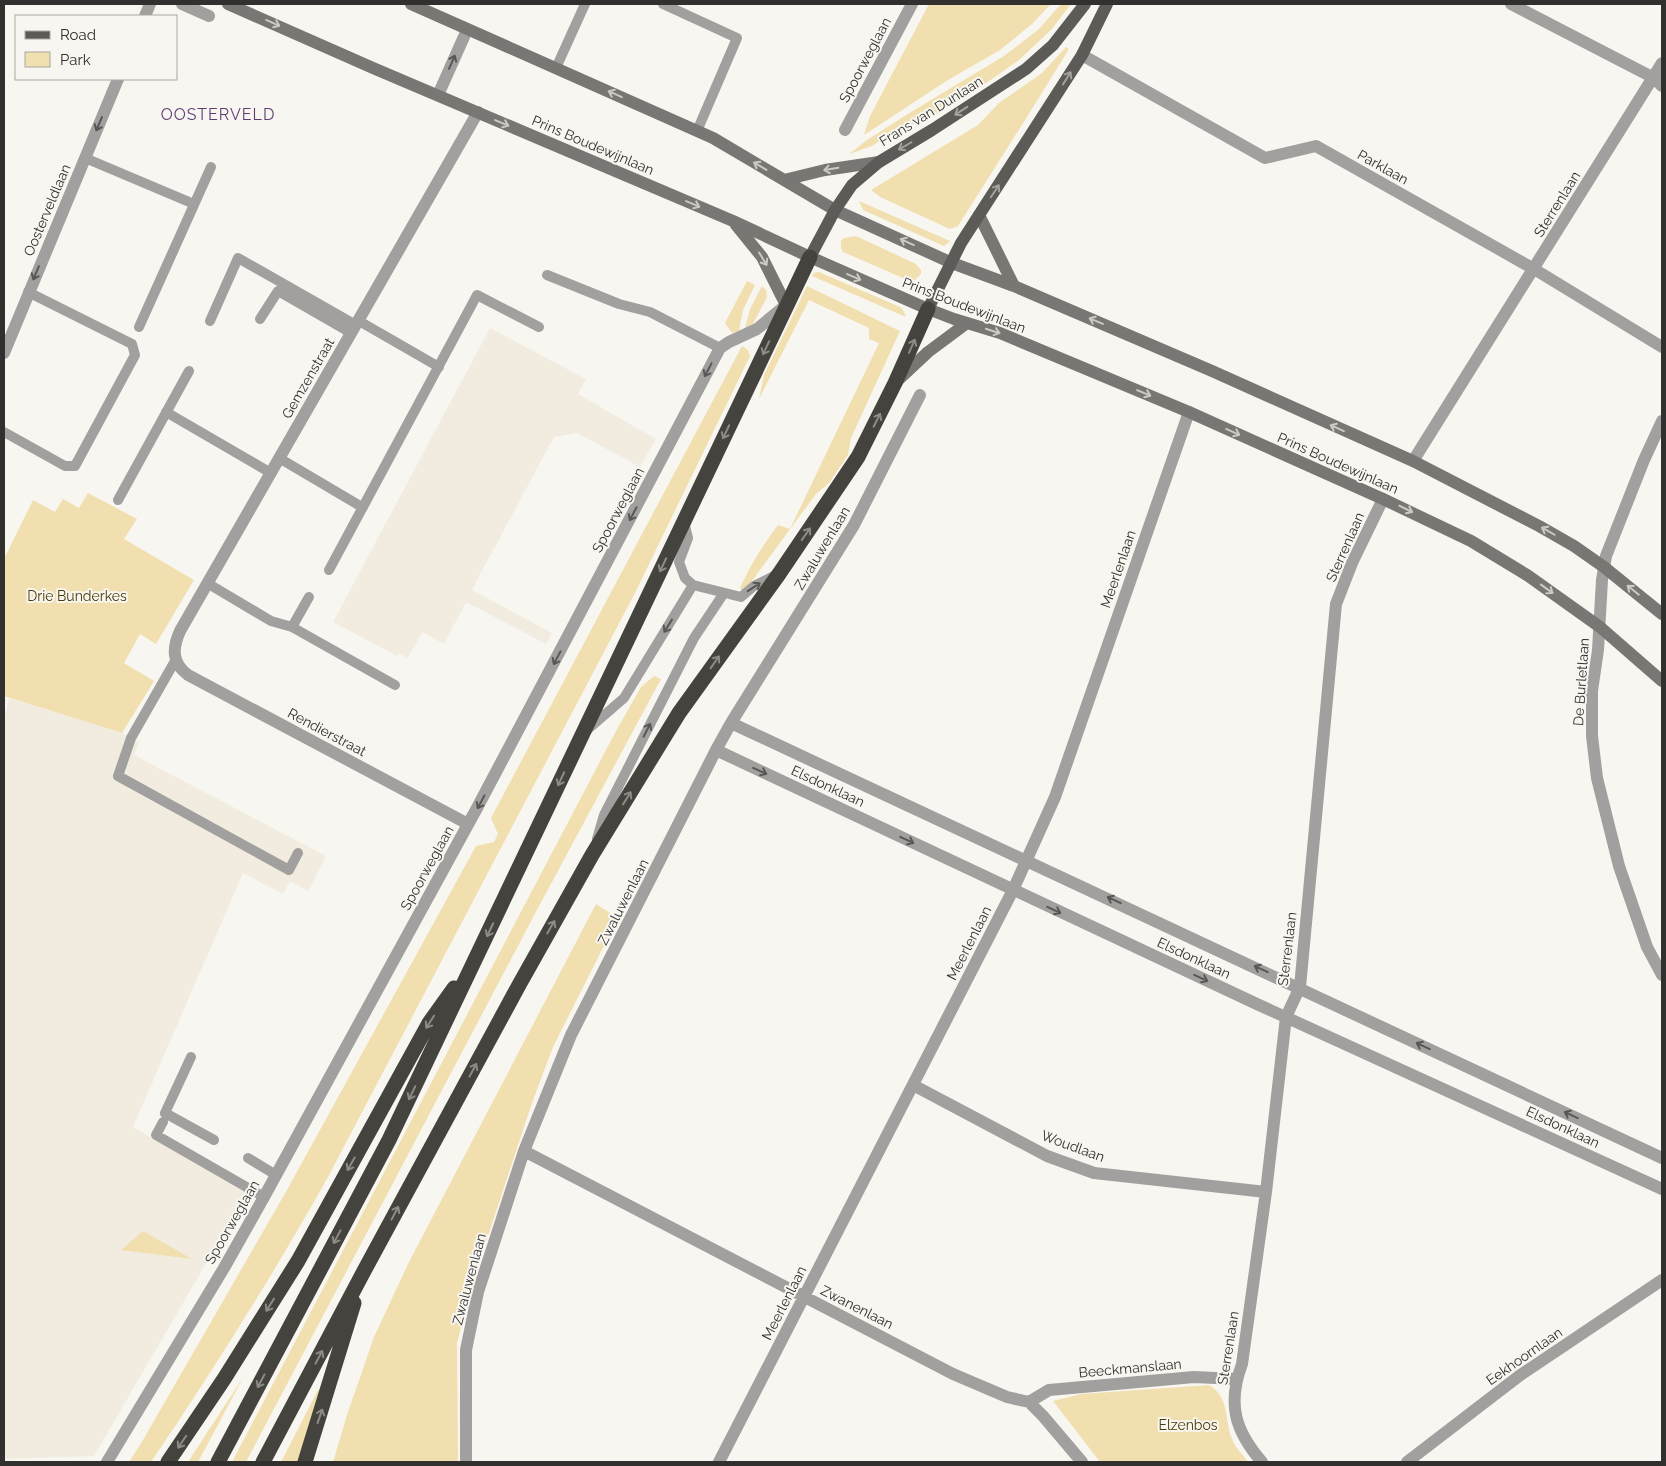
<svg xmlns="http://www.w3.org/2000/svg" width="1666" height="1466" font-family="Raleway,sans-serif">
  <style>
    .built { fill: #f1ecdf }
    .green { fill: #f1dfb0 }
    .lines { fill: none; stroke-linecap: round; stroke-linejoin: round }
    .lane { stroke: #a1a09e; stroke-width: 10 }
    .street { stroke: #a1a09e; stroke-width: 12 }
    .secondary { stroke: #797774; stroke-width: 12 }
    .primary { stroke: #5c5b57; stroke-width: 12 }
    .highway { stroke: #45433e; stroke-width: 15 }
    .oneway { stroke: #cccac5 }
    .oneway2 { stroke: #585755 }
    .oneway3 { stroke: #a2a19c }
    .oneway4 { stroke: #8d8b85 }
    .labels { text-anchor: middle; stroke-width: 4; stroke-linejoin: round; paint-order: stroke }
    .street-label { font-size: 14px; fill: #31302e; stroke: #f8f6f0 }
    .park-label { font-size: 14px; fill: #4b3a03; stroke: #f8f6f0 }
    .quarter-label { font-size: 16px; letter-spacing: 1px; fill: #5e3d77; stroke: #f8f6f0 }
  </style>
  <rect width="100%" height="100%" fill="#f8f6f0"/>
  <path class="built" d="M490,328l96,51 -8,15 78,45 -16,28 -63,-34 -23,4 -70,130 -12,23 80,43 -6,11 -80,-42 -22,42 -22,-12 -14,26 -8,-5 -3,3 -64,-34z
    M9,698l113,35 17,10 -5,12 192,101 -18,35 -18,-10 -7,13 -40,-21 -110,254 114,66 -153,263 -90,3v-739z"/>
  <path class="green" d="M929,4h122l-19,20 -32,26 -52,30 -84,55 6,-19z
    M1061,4h10l-19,25 -33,31 -37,26 -56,34 -30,10 -24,16 -23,8 18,-14 44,-28 93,-56 34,-26z
    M1066,47l3,2 -39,63 -72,114 -8,3 -70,-32 -9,-7 107,-65 21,-22 43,-30z
    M859,201l91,40 -6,5 -81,-36z
    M856,236l60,28 5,6v4l-6,6 -5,1 -67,-29 -2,-4v-7l3,-3z
    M819,272l81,35 3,3 3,7 -94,-41 2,-3z
    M747,281l8,4 -12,25 -4,21 -7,2 -7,-10z
    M762,286l4,4 1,7 -14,27 -8,4 5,-19z
    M807,286l93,45 -49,107 -3,17 -19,28 -13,11 -70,95 -4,2 -2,-3c10,-23 23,-43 38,-63l12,4 89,-186 -10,-4v-11l-60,-28 -50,99 5,-24z
    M742,346l6,4 2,6 -115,237 -307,584c-55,98 -114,192 -177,285h-22l14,-22 144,-250 189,-344 18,-4 4,-8 -7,-16z
    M88,493l49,26 -13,20 70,41 -38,64 -16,-10 -16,29 30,18 -32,52 -118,-37v-137l29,-59 22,12 8,-13 16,9z
    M654,676l7,3 -123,229 -292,554h-14l384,-731 25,-44z
    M596,904l22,14 -65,129 -21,56 -57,172 -18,68 1,119h-125l14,-47 27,-78 35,-75z
    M143,1231l49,28 -71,-9z
    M244,1376l-46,86h-10z
    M1209,1385c21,12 15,34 23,54 3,8 11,16 16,23h-148l-47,-61 28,-7z
    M324,1388l-23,74h-20l37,-72z"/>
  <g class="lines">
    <path class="lane" d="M663,4l74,34 -40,93
      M556,68l29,-64
      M85,158l109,46
      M547,275l72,29 31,8 70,36
      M260,319l18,-28 73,42
      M210,321l28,-63 118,67
      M359,321l80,46
      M139,327l72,-160
      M166,412l105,61
      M4,432l61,34h10l60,-111 -3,-11 -104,-52
      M279,458l83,49
      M118,500l71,-129
      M684,522l4,16 -9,24 6,16 8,7 48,12 13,-11 22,-11
      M329,570l148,-275 62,32
      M207,583l64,38 21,6 103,58
      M292,627l17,-30
      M175,661l-44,77 -13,38 171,94 9,-17
      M587,730l37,-32 69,-113
      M597,839l7,-24 90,-177 30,-45
      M191,1057l-26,56 49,27
      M163,1122l-7,13 108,62
      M248,1158l28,17"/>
    <path class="street" d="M182,4l27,12
      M1511,4l143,74 8,8
      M145,16l5,-12
      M1082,55l183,103 51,-12 218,123 128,78
      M438,95l29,-65
      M845,130l67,-126
      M4,353l114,-274
      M1662,421l-18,39 -38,96 -4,24 -4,70 -6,41v45l5,42 22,88 28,81 15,28
      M1413,461l249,-398
      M731,723l931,435
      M716,750l543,255 403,184
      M468,824l-280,-149c-16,-12 -16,-26 -8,-44l298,-519
      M913,1085l134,71 47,17 172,19
      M524,1151l429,223 54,23 22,5 14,14 39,46
      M1029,1402l20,-12 145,-13 43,2
      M107,1462l117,-194 40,-71 213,-389 243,-460 9,-6 28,-13 29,-24
      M466,1462v-112l12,-58 46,-141 47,-116 145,-285 15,-27 123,-198 66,-130
      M719,1462l294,-572 42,-93 134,-385
      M1262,1462c-27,-31 -35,-58 -20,-98l24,-172 20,-175 14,-30 36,-383 16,-41 31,-64
      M1407,1462l112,-86 143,-96"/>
    <path class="secondary" d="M228,4l145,64 360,153 77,36 118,52 26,10 46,14 189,79 194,87 88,42 56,34 73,52 62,54
      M411,4l302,134 122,72 117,53 62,23 198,85 201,90 126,65 35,20 30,21 58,47
      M784,180l41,-10 54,-8
      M979,215l35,71
      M736,225l26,32 24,48
      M897,381l31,-29 39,-29"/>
    <path class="primary" d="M810,257l25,-47 17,-25 27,-23 53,-32 94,-61 27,-24 32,-41
      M928,309l33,-66 121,-188 25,-51"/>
    <path class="highway" d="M168,1462l56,-83 74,-118 131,-238 25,-35
      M218,1462l171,-322 421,-883
      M263,1462l101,-191 155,-286 73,-130 87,-142 100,-139 79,-117 37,-74 33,-74
      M305,1462l49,-159"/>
  </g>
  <defs><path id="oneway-shaft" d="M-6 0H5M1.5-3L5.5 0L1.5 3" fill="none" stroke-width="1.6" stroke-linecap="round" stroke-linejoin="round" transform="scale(1.25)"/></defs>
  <g class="oneway">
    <use href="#oneway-shaft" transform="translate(273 23) rotate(24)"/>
    <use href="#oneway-shaft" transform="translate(615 94) rotate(-156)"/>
    <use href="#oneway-shaft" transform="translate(502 123) rotate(23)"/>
    <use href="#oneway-shaft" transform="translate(760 166) rotate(-149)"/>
    <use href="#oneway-shaft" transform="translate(831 169) rotate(170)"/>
    <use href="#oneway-shaft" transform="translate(693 204) rotate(23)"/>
    <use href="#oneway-shaft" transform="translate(907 242) rotate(-155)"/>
    <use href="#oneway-shaft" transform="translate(763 259) rotate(59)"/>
    <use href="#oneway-shaft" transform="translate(854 277) rotate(23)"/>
    <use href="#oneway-shaft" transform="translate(1096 321) rotate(-157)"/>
    <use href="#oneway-shaft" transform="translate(993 331) rotate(18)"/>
    <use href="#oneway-shaft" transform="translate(1144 393) rotate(23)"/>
    <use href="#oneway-shaft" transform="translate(1337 428) rotate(-156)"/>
    <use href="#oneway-shaft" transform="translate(1233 432) rotate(24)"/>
    <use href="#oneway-shaft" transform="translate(1406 509) rotate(26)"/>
    <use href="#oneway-shaft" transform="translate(1548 531) rotate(-150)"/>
    <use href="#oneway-shaft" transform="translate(1547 589) rotate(36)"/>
    <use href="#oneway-shaft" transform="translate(1633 590) rotate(-141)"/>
  </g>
  <g class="oneway2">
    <use href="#oneway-shaft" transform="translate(452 62) rotate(-66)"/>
    <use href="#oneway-shaft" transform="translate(99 124) rotate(113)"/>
    <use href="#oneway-shaft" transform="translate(36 273) rotate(113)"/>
    <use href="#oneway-shaft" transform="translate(708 370) rotate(118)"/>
    <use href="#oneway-shaft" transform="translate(633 514) rotate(118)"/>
    <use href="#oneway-shaft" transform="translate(754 587) rotate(-33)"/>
    <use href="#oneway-shaft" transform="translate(668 626) rotate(122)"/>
    <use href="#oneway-shaft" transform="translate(557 658) rotate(118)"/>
    <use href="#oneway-shaft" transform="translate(647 730) rotate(-63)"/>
    <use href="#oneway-shaft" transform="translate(760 771) rotate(25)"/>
    <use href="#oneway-shaft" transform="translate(481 802) rotate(118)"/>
    <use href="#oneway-shaft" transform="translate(907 840) rotate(25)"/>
    <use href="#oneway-shaft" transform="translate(1114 900) rotate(-155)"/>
    <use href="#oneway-shaft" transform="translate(1054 910) rotate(25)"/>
    <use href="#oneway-shaft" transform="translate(1261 969) rotate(-155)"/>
    <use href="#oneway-shaft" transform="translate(1201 978) rotate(25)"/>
    <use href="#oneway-shaft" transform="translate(1423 1046) rotate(-155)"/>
    <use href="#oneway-shaft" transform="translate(1571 1115) rotate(-155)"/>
  </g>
  <g class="oneway3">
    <use href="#oneway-shaft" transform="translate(1067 78) rotate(-58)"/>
    <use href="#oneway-shaft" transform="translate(961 111) rotate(147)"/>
    <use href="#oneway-shaft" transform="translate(905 146) rotate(150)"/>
    <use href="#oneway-shaft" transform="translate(995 191) rotate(-56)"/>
  </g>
  <g class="oneway4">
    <use href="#oneway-shaft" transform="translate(912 346) rotate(-66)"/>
    <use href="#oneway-shaft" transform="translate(766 348) rotate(115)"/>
    <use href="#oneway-shaft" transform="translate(877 420) rotate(-63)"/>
    <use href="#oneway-shaft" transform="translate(726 432) rotate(115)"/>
    <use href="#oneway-shaft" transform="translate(806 534) rotate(-55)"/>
    <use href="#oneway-shaft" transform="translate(663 565) rotate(115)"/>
    <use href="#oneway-shaft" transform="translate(715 662) rotate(-55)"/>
    <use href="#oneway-shaft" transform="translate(561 779) rotate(115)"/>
    <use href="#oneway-shaft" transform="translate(627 798) rotate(-58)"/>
    <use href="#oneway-shaft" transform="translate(551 927) rotate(-60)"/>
    <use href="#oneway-shaft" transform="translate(490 930) rotate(115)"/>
    <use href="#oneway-shaft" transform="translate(430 1022) rotate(123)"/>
    <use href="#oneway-shaft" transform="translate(473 1070) rotate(-62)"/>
    <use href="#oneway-shaft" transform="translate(412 1093) rotate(116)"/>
    <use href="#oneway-shaft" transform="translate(351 1164) rotate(119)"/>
    <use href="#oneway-shaft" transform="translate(395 1213) rotate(-62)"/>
    <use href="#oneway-shaft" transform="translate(337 1237) rotate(118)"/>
    <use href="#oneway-shaft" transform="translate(270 1305) rotate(122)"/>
    <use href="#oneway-shaft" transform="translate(319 1357) rotate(-62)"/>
    <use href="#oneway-shaft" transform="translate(261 1381) rotate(118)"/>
    <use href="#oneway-shaft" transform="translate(320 1416) rotate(-71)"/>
    <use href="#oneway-shaft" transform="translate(182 1442) rotate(124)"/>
  </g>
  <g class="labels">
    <g class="street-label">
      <text transform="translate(865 60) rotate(-62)" y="5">Spoorweglaan</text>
      <text transform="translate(931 111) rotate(-32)" y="5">Frans van Dunlaan</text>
      <text transform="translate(593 145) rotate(23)" y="5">Prins Boudewijnlaan</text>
      <text transform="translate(1383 167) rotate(29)" y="5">Parklaan</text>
      <text transform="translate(1557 204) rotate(-58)" y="5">Sterrenlaan</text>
      <text transform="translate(47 210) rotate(-67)" y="5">Oosterveldlaan</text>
      <text transform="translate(964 305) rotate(21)" y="5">Prins Boudewijnlaan</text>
      <text transform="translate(308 378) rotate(-60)" y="5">Gemzenstraat</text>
      <text transform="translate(1338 463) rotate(24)" y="5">Prins Boudewijnlaan</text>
      <text transform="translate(618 510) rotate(-62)" y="5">Spoorweglaan</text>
      <text transform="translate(1345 547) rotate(-66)" y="5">Sterrenlaan</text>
      <text transform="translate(822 548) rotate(-59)" y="5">Zwaluwenlaan</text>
      <text transform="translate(1118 569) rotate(-71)" y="5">Meerlenlaan</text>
      <text transform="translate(1581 682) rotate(-86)" y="5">De Burletlaan</text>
      <text transform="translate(327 732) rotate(28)" y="5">Rendierstraat</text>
      <text transform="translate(828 786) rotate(25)" y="5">Elsdonklaan</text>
      <text transform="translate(427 868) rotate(-61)" y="5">Spoorweglaan</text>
      <text transform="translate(623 902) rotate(-63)" y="5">Zwaluwenlaan</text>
      <text transform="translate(969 943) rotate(-63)" y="5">Meerlenlaan</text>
      <text transform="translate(1287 949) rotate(-83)" y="5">Sterrenlaan</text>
      <text transform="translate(1194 958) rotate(25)" y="5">Elsdonklaan</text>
      <text transform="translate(1563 1127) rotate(25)" y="5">Elsdonklaan</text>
      <text transform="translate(1073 1146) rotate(20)" y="5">Woudlaan</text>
      <text transform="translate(232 1222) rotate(-60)" y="5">Spoorweglaan</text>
      <text transform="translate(469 1279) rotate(-75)" y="5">Zwaluwenlaan</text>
      <text transform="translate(784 1303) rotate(-63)" y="5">Meerlenlaan</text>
      <text transform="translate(857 1307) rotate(27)" y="5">Zwanenlaan</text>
      <text transform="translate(1228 1348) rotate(-81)" y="5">Sterrenlaan</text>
      <text transform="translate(1524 1356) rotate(-35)" y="5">Eekhoornlaan</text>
      <text transform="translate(1130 1368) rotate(-5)" y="5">Beeckmanslaan</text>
    </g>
    <g class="park-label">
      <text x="77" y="601">Drie Bunderkes</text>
      <text x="1188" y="1430">Elzenbos</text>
    </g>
    <g class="quarter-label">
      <text x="218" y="120">OOSTERVELD</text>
    </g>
  </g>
  <rect width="1666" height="1466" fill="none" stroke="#31302e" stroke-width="10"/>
  <rect x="15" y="15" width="162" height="65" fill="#f8f6f0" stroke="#a8a7a2"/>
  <rect x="25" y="31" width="25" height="8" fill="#5c5b57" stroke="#a8a7a2"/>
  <text x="60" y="40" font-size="15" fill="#31302e">Road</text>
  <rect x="25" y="52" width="25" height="15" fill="#f1dfb0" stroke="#a8a7a2"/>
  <text x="60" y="65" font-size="15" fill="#31302e">Park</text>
</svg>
